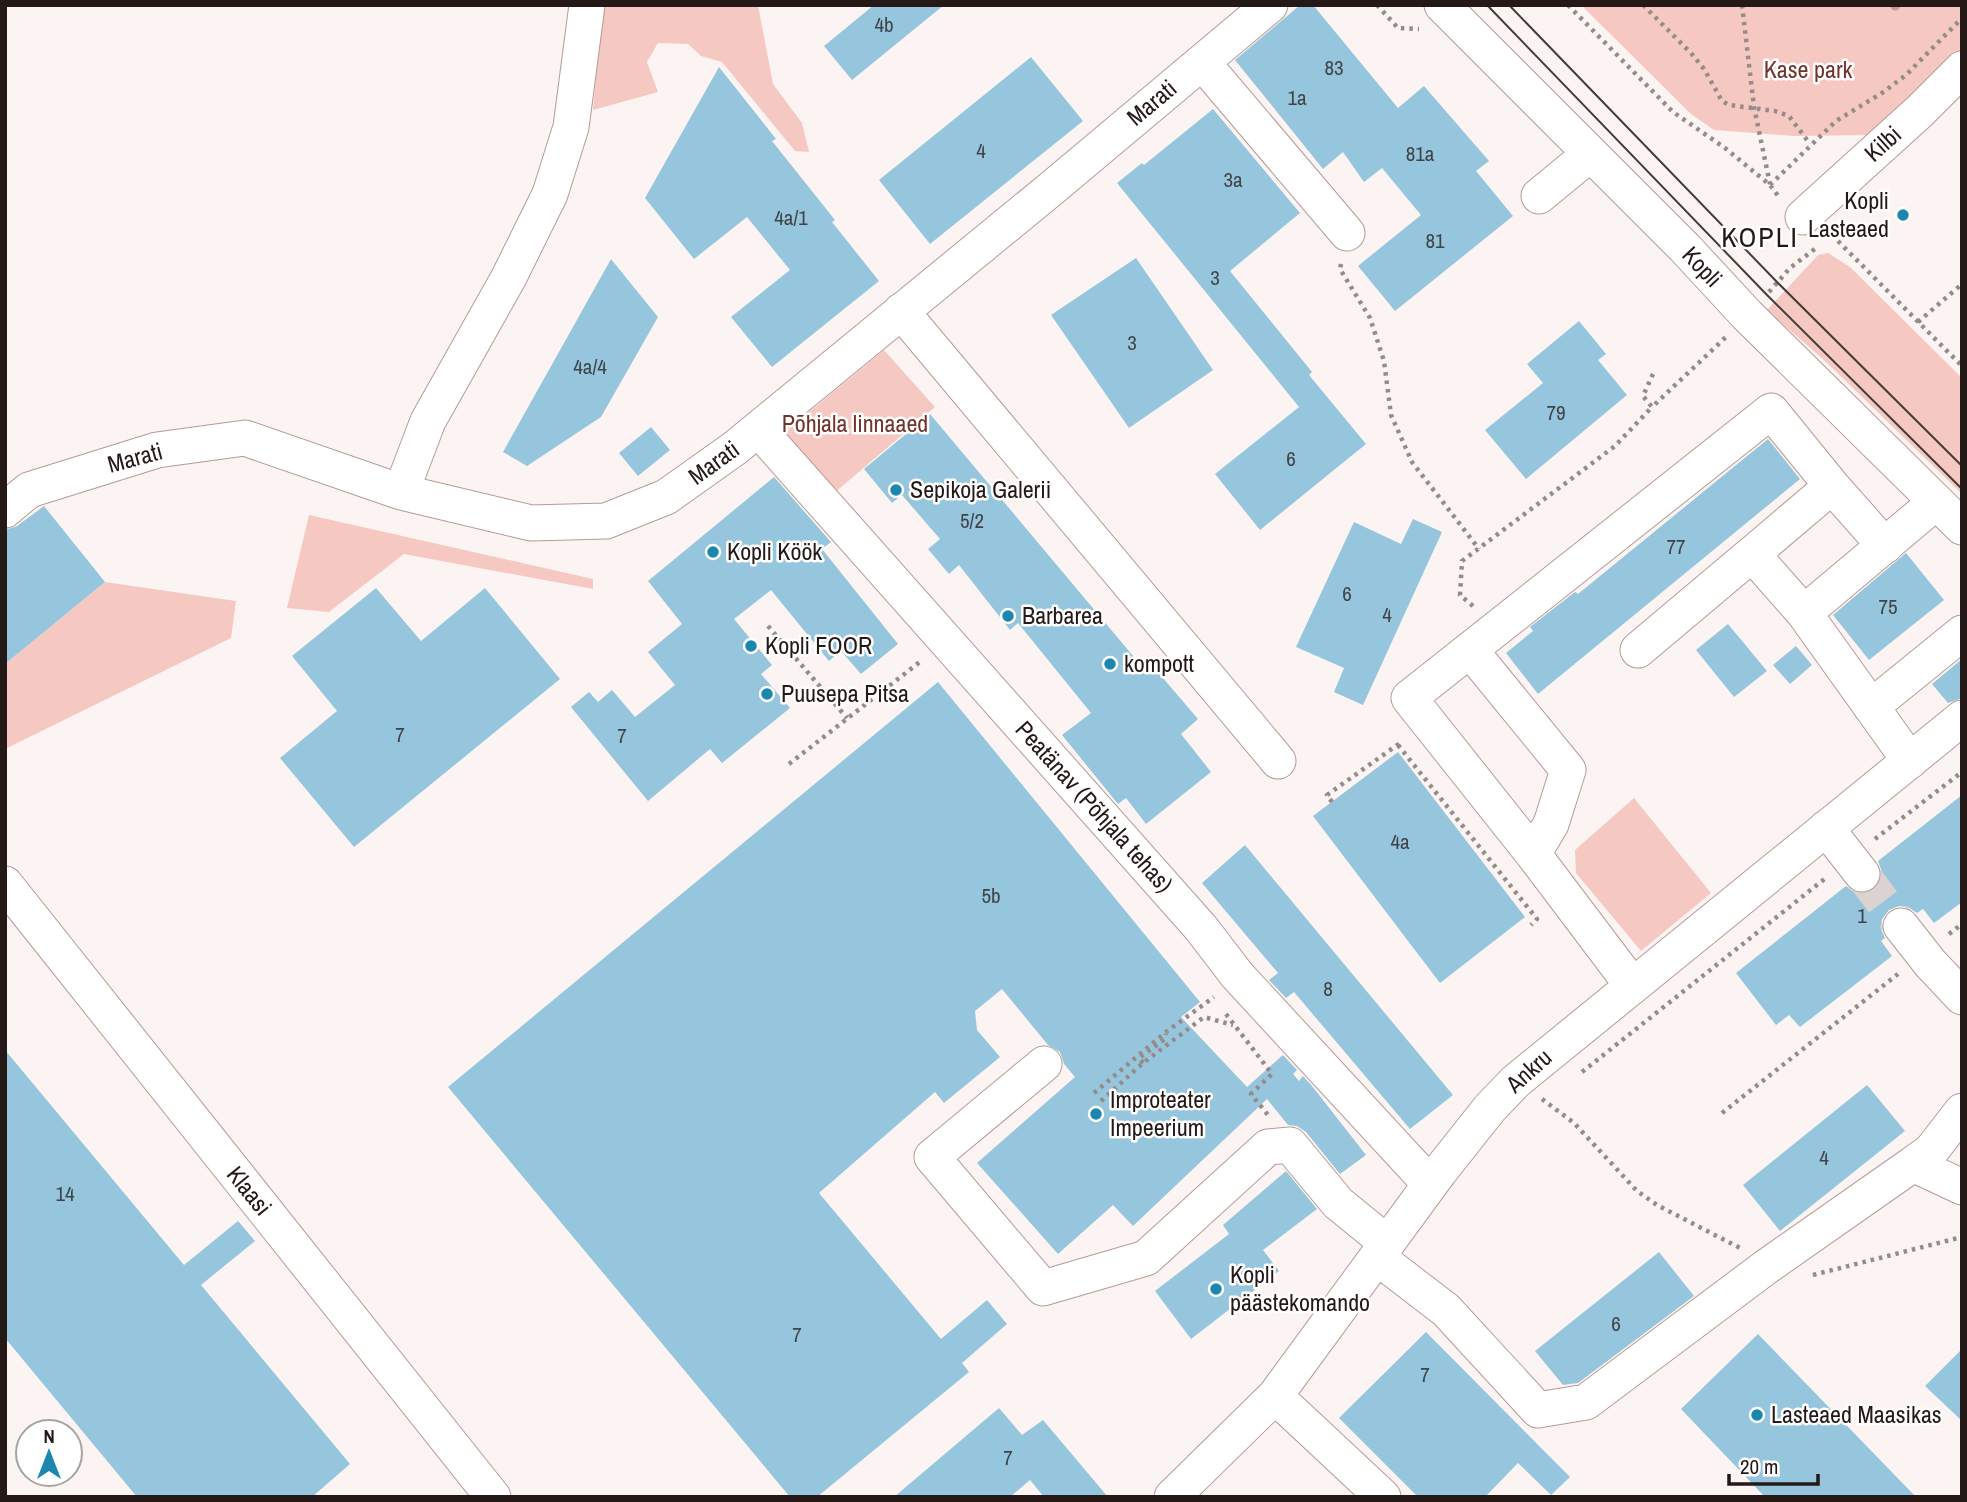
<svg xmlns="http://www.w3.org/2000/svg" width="1967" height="1502" font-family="'Archivo Narrow',sans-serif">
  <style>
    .green { fill: #f5c9c2 }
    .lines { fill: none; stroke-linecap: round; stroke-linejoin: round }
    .stream { stroke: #c89891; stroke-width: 9 }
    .building { fill: #96c6dd }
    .minor-tunnel { stroke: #dbd3d2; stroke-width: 35; stroke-dasharray: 35 18; stroke-linecap: butt }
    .minor-casing { stroke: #b79a95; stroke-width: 37 }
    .path { stroke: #958c8a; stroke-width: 4.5; stroke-dasharray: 3.5 5; stroke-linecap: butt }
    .minor { stroke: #fff; stroke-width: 35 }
    .tram { stroke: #443a38; stroke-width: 2 }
    .poi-dot { fill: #1b87ae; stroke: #fff; stroke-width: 2.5 }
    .labels { text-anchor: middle; stroke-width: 5; stroke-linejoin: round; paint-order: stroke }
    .number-label { font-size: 21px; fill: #404448 }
    .park-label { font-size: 24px; fill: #71332c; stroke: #fff }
    .street-label { font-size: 24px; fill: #241917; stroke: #fff }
    .poi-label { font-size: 24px; fill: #241917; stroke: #fff; text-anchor: start }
    .quarter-label { font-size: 28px; letter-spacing: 2px; fill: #241917; stroke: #fff }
  </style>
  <rect width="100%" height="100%" fill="#fbf4f3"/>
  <path class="green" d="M602,5h156l15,79 29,39 7,29 -14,-1 -73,-89 -21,-6 -13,-12 -30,-1 -11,19 11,30 -65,18z
    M1581,5h381v50l-93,80 -75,1 -80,-6 -23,-16z
    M1828,253l22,14 112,111v116l-137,-133 -58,-51 51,-55z
    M884,350l51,57 -102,87 -53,-58z
    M309,515l284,64v10l-189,-35 -75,58 -42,-4z
    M105,582l131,19 -5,37 -226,111v-85z
    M1634,798l77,95 -70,58 -65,-78 -1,-23z"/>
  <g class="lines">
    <path class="stream" d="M1895,6l1,-1"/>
  </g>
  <path class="building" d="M874,5h70l-92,75 -28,-34z
    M1300,5h13l85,103 26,-22 65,75 -13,10 37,45 -118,95 -37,-45 63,-51 -39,-47 -18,14 -21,-30 -20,17 -88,-109z
    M1031,57l52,64 -153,123 -51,-64z
    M719,67l57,72 -4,2 63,79 -3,2 47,59 -107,86 -41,-50 59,-47 -43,-53 -53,42 -49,-61z
    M1213,109l87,104 -70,58 82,101 -3,3 57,69 -106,86 -45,-56 84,-67 -182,-224 25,-20 2,2z
    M1136,258l77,112 -84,58 -78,-113z
    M611,259l47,58 -57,100 -74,49 -24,-14z
    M1579,321l27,33 -8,6 29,35 -101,84 -41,-49 58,-47 -16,-19z
    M930,414l214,255 7,-5 47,55 -17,15 30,38 -65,52 -20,-26 -8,6 -56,-69 29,-22 -73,-90 -8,7 -51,-65 -10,9 -21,-25 12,-10 -38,-44 -10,8 -28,-34z
    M651,427l19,23 -32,26 -19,-23z
    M1768,439l32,40 -262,215 -32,-41 27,-22 -3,-4 45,-35 3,2z
    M774,477l57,65 -9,7 76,95 -37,30 -20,-23 -12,10 -58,-71 -37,29 38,46 -11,9 29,34 -68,55 -12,-14 -62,52 -77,-94 18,-15 9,10 14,-12 23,27 40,-32 -27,-33 34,-28 -34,-43z
    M44,506l61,76 -100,82v-134l12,-4z
    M1413,519l29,13 -79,173 -29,-13 10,-24 -48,-21 58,-125 47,22z
    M1906,553l38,47 -75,60 -36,-45z
    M376,588l45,53 64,-53 75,91 -206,168 -74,-89 57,-47 -45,-55z
    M1728,624l39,47 -33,26 -38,-47z
    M1796,646l16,19 -22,19 -17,-19z
    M1962,659v39l-14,5 -16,-19z
    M938,682l262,320 -19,15 66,70 36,-32 14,15 -4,4 6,7 4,-5 9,10 54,69 -26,19 -34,-42 -9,-6 -9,-1 -21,-26 -134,127 -20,-21 -55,49 -81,-91 98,-86 -11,-13 -4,-12 -12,-7 -46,-56 -27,22 2,19 23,27 -56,46 -9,-11 -116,101 122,146 46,-39 20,24 -45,39 7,9 -152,125h-27l-342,-410z
    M1398,752l127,165 -85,66 -127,-167z
    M1962,795v107l-28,21 -11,-14 -6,4 -9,-6 -9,-1 -10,4 -7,9 -1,10 4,9 -4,3 11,15 -92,71 -11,-12 -13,10 -40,-52 110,-87 8,6 10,2 11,-5 5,-7 2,-10 -4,-11z
    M1245,845l208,250 -43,34 -116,-137 -8,6 -17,-18 9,-7 -76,-90z
    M5,1050l179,215 54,-44 17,20 -54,44 149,179 -38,33h-175l-132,-159z
    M1867,1085l38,46 -125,100 -37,-46z
    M1286,1171l31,38 -54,41 16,21 -88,68 -36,-48 74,-57 -6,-9z
    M1659,1252l35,44 -116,87 -15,2 -28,-34z
    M1426,1332l144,145 -19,18 -33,-32 -33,34h-67l-79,-79z
    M1758,1334l158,163h-151l-84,-88z
    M1962,1349v72l-37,-35z
    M999,1408l23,27 21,-15 65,77h-64l-14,-17 -20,17h-116z"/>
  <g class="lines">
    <path class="minor-tunnel" d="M1862,874l39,52"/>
    <g class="minor-casing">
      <path id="minor" d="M1442,5l243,243 62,67 215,212
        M1202,62l145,171
        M1539,196l51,-42
        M1803,217l117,-106 42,-42
        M901,311l377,450
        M758,429l443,499 36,47 193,209
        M401,492l27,-71 81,-144 41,-83 21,-67 16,-122
        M5,510l24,-20 128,-40 88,-12 156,54 130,31 75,-2 60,-24 69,-49 317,-260 218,-183
        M1752,554l80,-68 53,60
        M1804,613l106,148
        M1470,650l98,120 -17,54 -18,30
        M1638,650l114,-96 52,59 132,-111
        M1871,707l91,-74
        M1826,828l36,46
        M5,884l488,613
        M1901,926l29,37 32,34
        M1632,985l-99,-131 -124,-156 362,-287 61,75
        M1044,1064l-112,93 111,131 103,-30 122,-111 22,-2 48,58 49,40
        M1913,1164l18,-13 31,-40
        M1377,1257l69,53 92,100 48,-8 180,-135 147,-103 49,23
        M1275,1396l108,101
        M1172,1497l103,-101 165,-225 50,-63 26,-27 446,-363"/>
    </g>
    <path class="path" d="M1377,5l21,23 21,1
      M1568,5l105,107 52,36 45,37 9,12
      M1643,5l48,48 13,16 18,32 7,4 46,6 14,5 21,28
      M1742,5l12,102 16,77
      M1770,185l66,-64 46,-28 24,-18 56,-57
      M1832,235l130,131
      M1341,264l-1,5 30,49 14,43 7,54 21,47 67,87
      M1769,292l21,-24 26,-20
      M1918,322l44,-38
      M1653,374l-10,22 9,11 74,-70
      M1473,606l-13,-11 2,-34 153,-115 37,-39
      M768,626l79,92
      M1398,745l139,174 -6,6
      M789,764l132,-103
      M1332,802l-5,-7 73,-52
      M1875,839l87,-67
      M1949,934l13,-10
      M1226,1014l46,60 -21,20 17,21
      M1143,1063l-4,-5 26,-19 1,-5
      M1582,1072l245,-195
      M1094,1093l72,-61 48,-35
      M1542,1099l32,24 63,68 20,14 83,43
      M1101,1101l42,-38 61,-46 29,8
      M1722,1113l176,-139
      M1813,1275l149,-38"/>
    <use href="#minor" class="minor"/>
    <path class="tram" d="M1487,5l280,290 195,194
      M1509,5l268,277 185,184"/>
  </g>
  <g class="poi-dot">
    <circle cx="1903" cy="215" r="7"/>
    <circle cx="896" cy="490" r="7"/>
    <circle cx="713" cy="552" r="7"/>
    <circle cx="1008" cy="616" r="7"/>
    <circle cx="751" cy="646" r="7"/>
    <circle cx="1110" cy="664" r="7"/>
    <circle cx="767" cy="694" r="7"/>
    <circle cx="1096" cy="1114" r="7"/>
    <circle cx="1216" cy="1289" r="7"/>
    <circle cx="1757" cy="1415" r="7"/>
  </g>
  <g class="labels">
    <g class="number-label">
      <text x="884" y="32">4b</text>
      <text x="1334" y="75">83</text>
      <text x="1297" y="105">1a</text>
      <text x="981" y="158">4</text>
      <text x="1420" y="161">81a</text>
      <text x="1233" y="187">3a</text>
      <text x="791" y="225">4a/1</text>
      <text x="1435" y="248">81</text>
      <text x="1215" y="285">3</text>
      <text x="1132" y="350">3</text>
      <text x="590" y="374">4a/4</text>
      <text x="1556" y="420">79</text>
      <text x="1291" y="466">6</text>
      <text x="972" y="528">5/2</text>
      <text x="1676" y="554">77</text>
      <text x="1347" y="601">6</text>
      <text x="1888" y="614">75</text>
      <text x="1387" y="622">4</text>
      <text x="400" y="742">7</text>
      <text x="622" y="743">7</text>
      <text x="1400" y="849">4a</text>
      <text x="991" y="903">5b</text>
      <text x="1862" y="923">1</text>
      <text x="1328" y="996">8</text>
      <text x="1824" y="1165">4</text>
      <text x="65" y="1201">14</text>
      <text x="1616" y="1331">6</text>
      <text x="797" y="1342">7</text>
      <text x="1425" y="1382">7</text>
      <text x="1008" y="1465">7</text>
    </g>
    <g class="park-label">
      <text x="1808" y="78">Kase park</text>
      <text x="855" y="432">Põhjala linnaaed</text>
    </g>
    <g class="street-label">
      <text transform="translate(1152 103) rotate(-40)" y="8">Marati</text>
      <text transform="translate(1883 144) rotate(-42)" y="8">Kilbi</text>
      <text transform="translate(1702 267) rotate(47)" y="8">Kopli</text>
      <text transform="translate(135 458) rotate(-15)" y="8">Marati</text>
      <text transform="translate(714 463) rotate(-36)" y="8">Marati</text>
      <text transform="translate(1094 807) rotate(48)" y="8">Peatänav (Põhjala tehas)</text>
      <text transform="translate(1529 1071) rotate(-42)" y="8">Ankru</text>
      <text transform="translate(249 1191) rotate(51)" y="8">Klaasi</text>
    </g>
    <g class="poi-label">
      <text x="1889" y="209" text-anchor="end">Kopli<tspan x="1889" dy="28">Lasteaed</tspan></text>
      <text x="910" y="498">Sepikoja Galerii</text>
      <text x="727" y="560">Kopli Köök</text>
      <text x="1022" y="624">Barbarea</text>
      <text x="765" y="654">Kopli FOOR</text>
      <text x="1124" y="672">kompott</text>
      <text x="781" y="702">Puusepa Pitsa</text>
      <text x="1110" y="1108">Improteater<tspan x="1110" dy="28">Impeerium</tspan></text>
      <text x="1230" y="1283">Kopli<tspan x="1230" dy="28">päästekomando</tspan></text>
      <text x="1771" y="1423">Lasteaed Maasikas</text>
    </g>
    <g class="quarter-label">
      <text x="1760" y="247">KOPLI</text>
    </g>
  </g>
  <rect width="1967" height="1502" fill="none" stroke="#241917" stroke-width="14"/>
  <g transform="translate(49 1453)"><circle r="33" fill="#ffffff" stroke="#a7a3a2" stroke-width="2"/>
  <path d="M0-5L12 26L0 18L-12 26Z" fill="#1b87ae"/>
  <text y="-10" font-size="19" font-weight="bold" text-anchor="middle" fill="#241917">N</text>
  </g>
  <path d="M1729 1474v10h89v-10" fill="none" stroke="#241917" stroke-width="3.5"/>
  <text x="1740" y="1474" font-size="21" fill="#241917" stroke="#ffffff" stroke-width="5" paint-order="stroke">20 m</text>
</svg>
